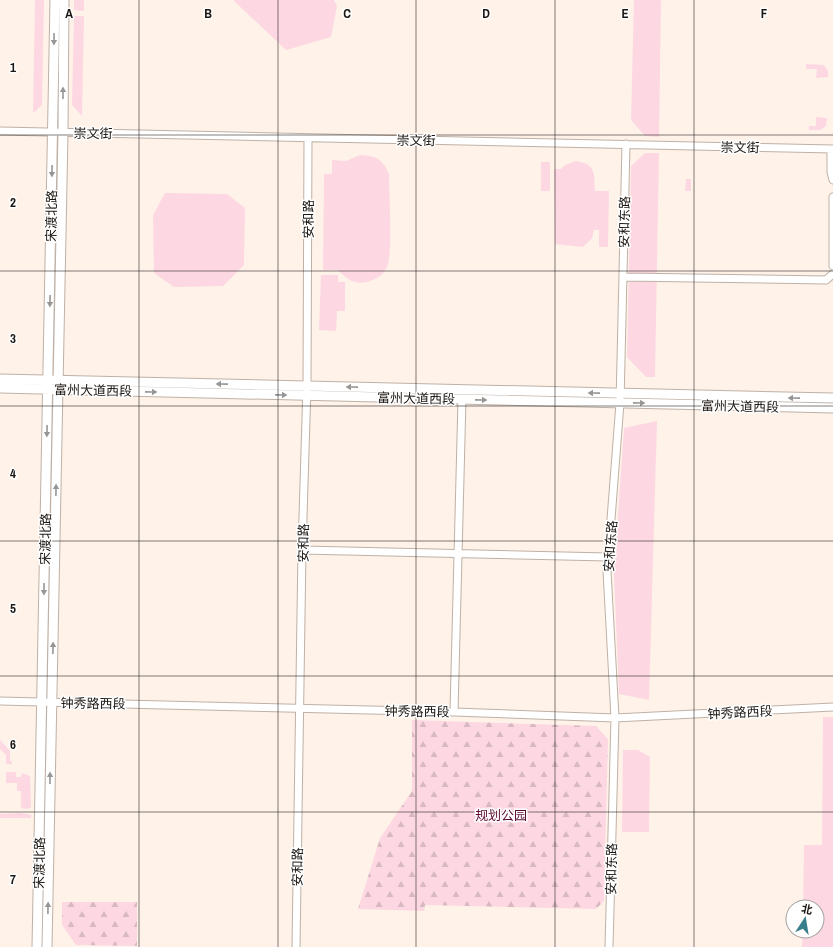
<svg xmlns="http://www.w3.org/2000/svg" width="833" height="947" font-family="'Archivo Narrow','Noto Sans SC',sans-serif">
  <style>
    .green { fill: #fdd8e2 }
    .forest { fill: url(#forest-firs) }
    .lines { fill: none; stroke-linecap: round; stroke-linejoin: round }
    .minor-casing { stroke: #bfb1a6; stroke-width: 9 }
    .major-casing { stroke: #bfb1a6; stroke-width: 11 }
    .minor { stroke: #fff; stroke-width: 7 }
    .major { stroke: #fff; stroke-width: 9 }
    .oneway { fill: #989694 }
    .grid { fill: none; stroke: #1b1612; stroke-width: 1; stroke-opacity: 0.55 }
    .labels { text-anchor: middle; stroke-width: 3; stroke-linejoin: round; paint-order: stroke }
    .street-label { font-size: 13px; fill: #1b1612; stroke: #fff }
    .park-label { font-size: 13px; fill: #5b092f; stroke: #fff }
    .grid-label { font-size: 13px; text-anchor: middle; font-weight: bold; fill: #1b1612; stroke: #fff; stroke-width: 3; stroke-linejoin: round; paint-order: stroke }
  </style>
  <defs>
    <pattern id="forest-firs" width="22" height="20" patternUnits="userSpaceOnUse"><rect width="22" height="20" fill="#fdd8e2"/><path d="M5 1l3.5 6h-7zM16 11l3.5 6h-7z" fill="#d8b9c1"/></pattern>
  </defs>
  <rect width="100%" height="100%" fill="#fef2e9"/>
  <path class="green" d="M35,0h9l-2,105 -9,8z
    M74,0h10v11l-10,-1z
    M233,0h101l3,6 -6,31 -45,13z
    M634,0h27l-2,137 -14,-1 -14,-16z
    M74,16h10l-2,100 -10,-11z
    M806,64l18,1 4,6v6l-12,1 1,-9h-11z
    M816,117l11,1 -1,8 -6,4h-11v-4h7z
    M645,153h14l-4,224h-9l-19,-20 4,-191z
    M360,155c15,0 24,5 29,19 0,19 4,80 -2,93 -4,9 -11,12 -20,15 -12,3 -21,-3 -29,-12h-15l1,-96h8v-14l14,1z
    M576,161c20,3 18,12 19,30h14l-1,56h-9v-17h-5l-2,8 -9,9 -28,-3 -1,-75h7l4,-4z
    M541,162h9v29h-9z
    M686,179h5v12h-6z
    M165,193l62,1 18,14 -1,57 -21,21 -49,1 -20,-14 -1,-58z
    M321,275h17v7h7v29h-8l-1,20 -17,-1z
    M657,421l-8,279 -30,-6 -5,-120 10,-146z
    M823,717h10v230h-31l1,-16h14v-24h-14l1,-62h18z
    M0,740l10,11v10h2v3h-6v-9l-6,-6z
    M623,750h15l12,7 -1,75h-27z
    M6,772h10v5h5l1,-4 8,3 1,32 -6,1 -4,-1v-17h-4v-8h-11z
    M21,813l10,2v3h-31v-4z"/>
  <path class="forest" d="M412,720l184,6 12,13 -4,162 -8,8 -171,-4 -1,6 -66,-2 22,-71 32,-47z
    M62,902h75v44l-61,-1 -14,-20z"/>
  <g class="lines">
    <g class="minor-casing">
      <path id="minor" d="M0,131l833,18
        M831,149v23l2,8
        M833,197v69
        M623,277l203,3 7,-6
        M302,550l306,7
        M0,701l454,11 161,6 218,-11
        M454,712l8,-313
        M296,947l6,-397 5,-164 1,-248
        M609,947l6,-229 -8,-147 13,-168 6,-259"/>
    </g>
    <g class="major-casing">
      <path id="major" d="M0,379l833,19
        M0,388l833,20
        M37,947l18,-947
        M47,947l16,-815 1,-132"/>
    </g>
    <use href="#minor" class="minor"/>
    <use href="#major" class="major"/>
  </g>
  <defs><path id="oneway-solid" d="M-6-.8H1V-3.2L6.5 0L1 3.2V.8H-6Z"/></defs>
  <g class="oneway">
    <use href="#oneway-solid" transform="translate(54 39) rotate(91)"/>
    <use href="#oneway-solid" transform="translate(63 93) rotate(-90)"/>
    <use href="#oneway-solid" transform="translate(52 171) rotate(91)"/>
    <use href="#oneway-solid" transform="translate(50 301) rotate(91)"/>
    <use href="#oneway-solid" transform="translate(222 384) rotate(-179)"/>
    <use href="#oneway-solid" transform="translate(352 387) rotate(-179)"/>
    <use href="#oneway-solid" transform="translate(151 392) rotate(1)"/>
    <use href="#oneway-solid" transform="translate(594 393) rotate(-179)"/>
    <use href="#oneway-solid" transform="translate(281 395) rotate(1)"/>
    <use href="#oneway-solid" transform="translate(794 398) rotate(-179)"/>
    <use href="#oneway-solid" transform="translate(481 400) rotate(1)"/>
    <use href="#oneway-solid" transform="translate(639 403) rotate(1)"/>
    <use href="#oneway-solid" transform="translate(47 431) rotate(91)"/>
    <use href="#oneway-solid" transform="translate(56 490) rotate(-89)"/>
    <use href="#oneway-solid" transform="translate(44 589) rotate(91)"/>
    <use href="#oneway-solid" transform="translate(53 648) rotate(-89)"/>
    <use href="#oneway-solid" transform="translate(50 778) rotate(-89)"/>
    <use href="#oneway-solid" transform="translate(48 908) rotate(-89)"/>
  </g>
  <path class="grid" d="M139,0v947M278,0v947M416,0v947M555,0v947M694,0v947M0,135h833M0,271h833M0,406h833M0,541h833M0,676h833M0,812h833"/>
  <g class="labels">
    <g class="street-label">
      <text transform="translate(93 133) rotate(1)" y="5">崇文街</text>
      <text transform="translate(416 140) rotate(1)" y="5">崇文街</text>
      <text transform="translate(740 147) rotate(1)" y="5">崇文街</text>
      <text transform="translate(51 216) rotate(-89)" y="5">宋渡北路</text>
      <text transform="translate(308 219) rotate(-90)" y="5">安和路</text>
      <text transform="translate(624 222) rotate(-89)" y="5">安和东路</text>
      <text transform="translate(93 390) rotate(1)" y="5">富州大道西段</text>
      <text transform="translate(416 398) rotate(1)" y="5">富州大道西段</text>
      <text transform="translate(740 406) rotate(1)" y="5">富州大道西段</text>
      <text transform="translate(45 539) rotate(-89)" y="5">宋渡北路</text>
      <text transform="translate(303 543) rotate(-89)" y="5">安和路</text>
      <text transform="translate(610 546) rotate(-86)" y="5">安和东路</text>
      <text transform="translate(93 703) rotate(1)" y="5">钟秀路西段</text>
      <text transform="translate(417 711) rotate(1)" y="5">钟秀路西段</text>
      <text transform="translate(740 712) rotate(-3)" y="5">钟秀路西段</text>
      <text transform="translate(39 863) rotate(-89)" y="5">宋渡北路</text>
      <text transform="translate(297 867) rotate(-89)" y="5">安和路</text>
      <text transform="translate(611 869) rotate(-89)" y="5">安和东路</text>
    </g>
    <g class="park-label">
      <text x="501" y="820">规划公园</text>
    </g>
  </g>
  <g class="grid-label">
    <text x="69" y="18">A</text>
    <text x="208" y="18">B</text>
    <text x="347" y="18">C</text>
    <text x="486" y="18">D</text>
    <text x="625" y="18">E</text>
    <text x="764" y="18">F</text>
    <text x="13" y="72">1</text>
    <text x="13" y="207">2</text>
    <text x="13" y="343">3</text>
    <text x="13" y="478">4</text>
    <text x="13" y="613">5</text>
    <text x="13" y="749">6</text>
    <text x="13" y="884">7</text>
  </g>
  <g transform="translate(805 919) rotate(12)"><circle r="19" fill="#ffffff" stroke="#a4a2a0"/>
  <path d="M0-3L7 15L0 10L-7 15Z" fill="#397e8c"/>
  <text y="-6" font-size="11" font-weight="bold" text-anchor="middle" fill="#1b1612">北</text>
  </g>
</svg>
